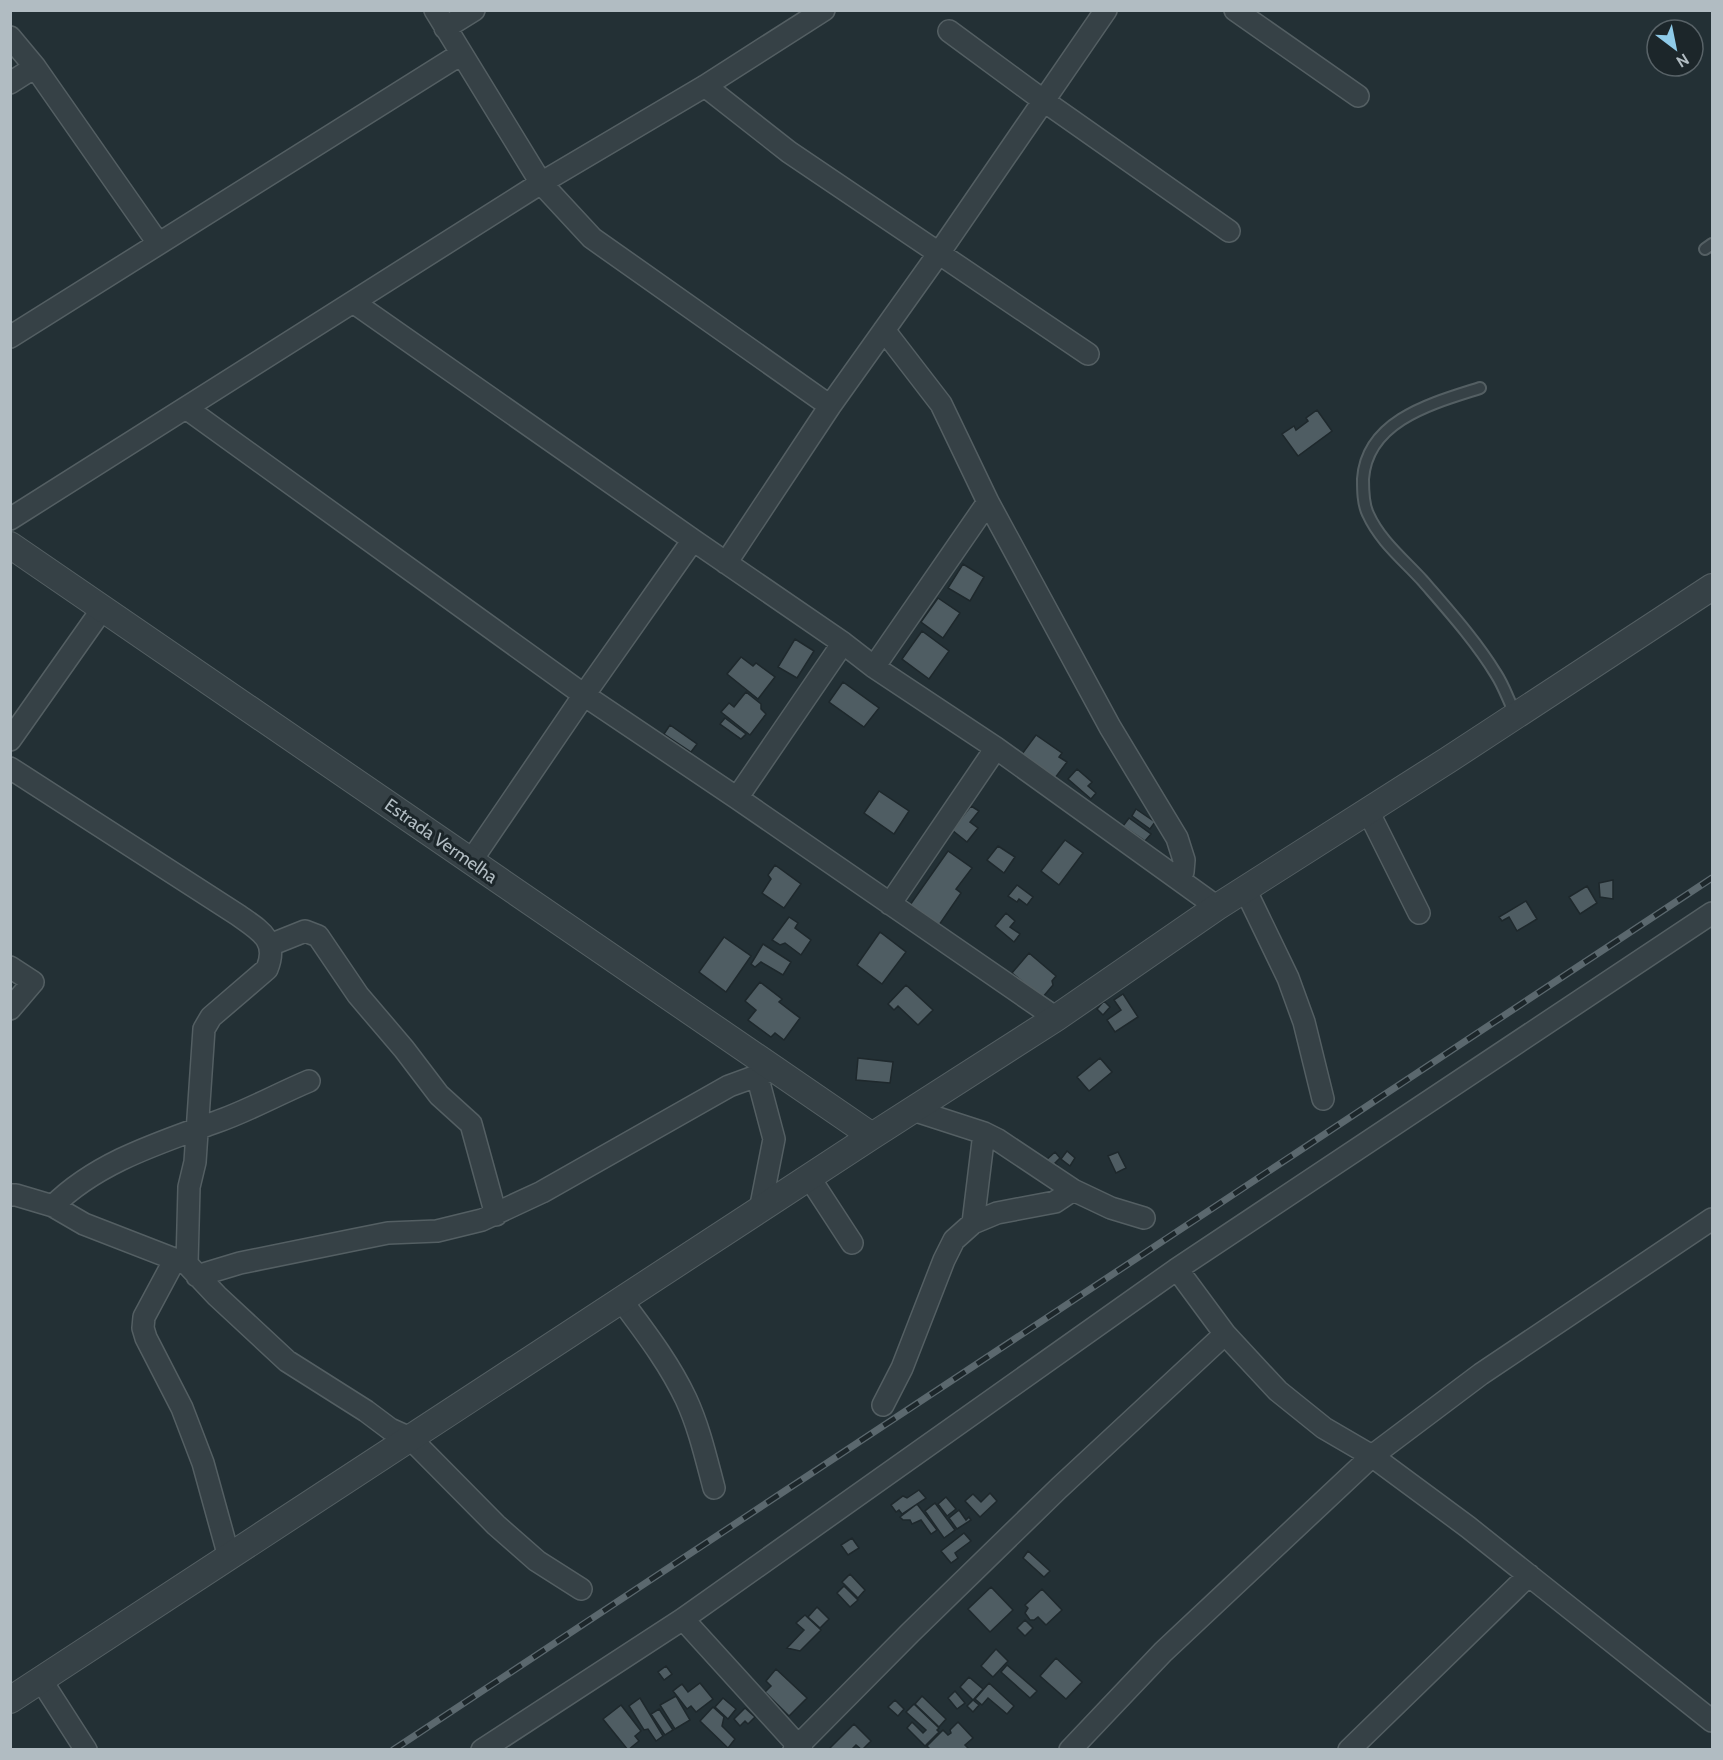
<svg xmlns="http://www.w3.org/2000/svg" width="1723" height="1760" font-family="Cabin,sans-serif">
  <style>
    .building { fill: #4f5d63; stroke: #1e282c; stroke-width: 1.5 }
    .lines { fill: none; stroke-linecap: round; stroke-linejoin: round }
    .service-casing { stroke: #545f63; stroke-width: 14 }
    .minor-casing { stroke: #545f63; stroke-width: 24 }
    .tertiary-casing { stroke: #545f63; stroke-width: 28 }
    .service { stroke: #364146; stroke-width: 10 }
    .minor { stroke: #364146; stroke-width: 21 }
    .tertiary { stroke: #364146; stroke-width: 26 }
    .rail-casing { stroke: #5b686e; stroke-width: 7 }
    .rail { stroke: #1c262a; stroke-width: 4.5; stroke-dasharray: 14; stroke-linecap: butt }
    .labels { text-anchor: middle; stroke-width: 6; stroke-linejoin: round; paint-order: stroke }
    .street-label { font-size: 18px; fill: #b1bcc2; stroke: #1c262a }
  </style>
  <rect width="100%" height="100%" fill="#233035"/>
  <path class="building" d="M1317,410l15,21 -34,25 -16,-22 12,-8 2,4 12,-9 -2,-3z
    M963,564l21,13 -14,24 -22,-13z
    M938,598l22,15 -17,25 -22,-16z
    M922,631l27,20 -20,28 -27,-20z
    M795,639l19,12 -17,27 -19,-11z
    M741,657l12,9 3,-3 19,14 -17,22 -31,-25z
    M843,682l36,26 -15,19 -35,-25z
    M746,692l15,12v5l5,5 -16,21 -29,-23 8,-9 5,4z
    M725,718l21,16 -5,5 -21,-15z
    M670,725l27,19 -6,8 -27,-18z
    M1036,735l26,18 -3,4 8,5 -12,16 -33,-24z
    M1077,769l15,13 -4,4 8,7 -5,6 -23,-20z
    M879,791l30,20 -15,23 -30,-21z
    M971,806l8,5 -9,11 8,6 -11,14 -15,-12z
    M1136,809l19,13 -5,7 -18,-13z
    M1129,818l22,16 -6,7 -22,-15z
    M1065,840l18,13 -24,32 -18,-14z
    M998,846l17,11 -11,16 -17,-13z
    M948,851l24,17 -16,21 5,4 -22,32 -29,-20z
    M775,865l26,19 -17,24 -22,-15 9,-14 -3,-4z
    M1613,880v19l-13,-2 -1,-14z
    M1017,885l16,12 -6,8 -8,-6 -2,3 -9,-6z
    M1587,886l10,17 -17,11 -11,-17z
    M1526,901l11,18 -20,12 -8,-14 -7,4 -3,-4z
    M1006,913l9,8 -5,6 10,7 -6,8 -19,-16z
    M789,917l9,6 -3,5 16,12 -10,15 -16,-12 -5,2 -8,-5z
    M880,932l26,20 -24,32 -25,-19z
    M724,937l27,19 -25,36 -27,-20z
    M763,944l28,18 -8,13 -22,-13 -6,5 -4,-3z
    M1029,953l27,23 -4,5 1,4 -11,13 -30,-25z
    M760,982l22,17 -3,3 21,16 -16,22 -9,-7 -4,4 -23,-17 8,-10 -11,-9z
    M906,985l27,25 -15,15 -20,-19 -4,4 -6,-6z
    M1123,994l15,23 -23,15 -8,-12 14,-10 -7,-10z
    M1104,1001l6,6 -7,8 -6,-6z
    M858,1058l35,4 -3,21 -34,-3z
    M1100,1058l12,14 -23,19 -12,-14z
    M1067,1151l8,7 -5,8 -9,-7z
    M1055,1152l5,6 -5,5 2,2 -6,5 -7,-8z
    M1118,1152l8,16 -10,5 -8,-17z
    M919,1490l7,8 -24,16 -3,-4 -3,2 -5,-7 12,-9 4,2z
    M990,1493l7,8 -17,16 -15,-16 8,-7 8,8z
    M946,1497l10,12 -9,7 -9,-12z
    M935,1503l20,27 -11,8 -19,-27z
    M917,1504l20,26 -6,4 -10,-14 -9,4 -2,-4h-7l-3,-3z
    M959,1510l7,10 3,-3 2,3 -14,9 -8,-11z
    M964,1533l7,8 -16,12 3,5 -7,5 -10,-12z
    M852,1538l7,10 -11,7 -7,-10z
    M1028,1551l22,20 -6,6 -21,-19z
    M850,1574l15,16 -7,8 -16,-16z
    M844,1586l14,14 -8,7 -13,-14z
    M991,1587l22,23 -23,22 -22,-23z
    M1042,1589l20,21 -16,15 -8,-8 -4,3h-4l-5,-7 3,-5 -3,-3z
    M817,1607l12,12 -9,9 -12,-11z
    M805,1615l16,15 -21,21 -13,-3 17,-18 -8,-7z
    M1025,1620l8,8 -8,8 -8,-8z
    M996,1649l12,12 -15,16 -12,-11z
    M1056,1658l26,24 -16,17 -26,-23z
    M1007,1665l30,26 -7,7 -29,-26z
    M666,1666l6,8 -8,6 -6,-8z
    M776,1669l31,29 -18,18 -24,-24 6,-6 -5,-5z
    M969,1677l14,12 -10,11 -13,-13z
    M700,1683l13,16 -17,13 -5,-6 -4,3 -14,-18 9,-7 6,8z
    M989,1683l25,23 -7,8 -19,-16 -6,7 -7,-6z
    M955,1691l10,12 -8,6 -9,-11z
    M676,1696l14,24 -15,9 -15,-24z
    M922,1696l24,23 -7,8 -24,-23z
    M640,1698l23,38 -7,5 -8,-12 -4,1 -15,-24z
    M723,1698l13,11 -8,10 -13,-12z
    M895,1700l9,9 -6,7 -10,-9z
    M973,1700l6,5 -6,7 -6,-6z
    M914,1704l25,24 -2,2 2,2 -14,14 -18,-18 5,-6 11,11 3,-3 -20,-18z
    M621,1705l20,26 -6,5 4,5 -11,9 -25,-31z
    M713,1707l11,10 -2,9 13,13 -7,9 -28,-27z
    M745,1708l10,9 -7,7 -3,-3 -5,5 -6,-7z
    M659,1709l14,21 -8,5 -14,-21z
    M958,1722l15,16 -8,7 3,3 -2,2h-35l-4,-4 16,-16 5,5 3,-2 -1,-3z
    M854,1724l17,17 -9,9 -6,-5 -5,5h-23z"/>
  <g class="lines">
    <g class="service-casing">
      <path id="service" d="M1705,249l7,-5
        M1480,388c-47,15 -113,32 -117,91 0,11 0,25 5,35 12,27 36,46 55,67 25,29 53,60 73,93 8,12 13,28 20,41"/>
    </g>
    <g class="minor-casing">
      <path id="minor" d="M435,10l106,173 51,55 238,168
        M1235,10l123,86
        M445,28l29,-18
        M949,31l95,70 185,130
        M10,37l25,30 123,176
        M10,83l25,-16
        M705,86l84,66 299,202
        M353,302l340,238 150,103 31,24 122,81 221,159
        M884,330l57,74 47,98 122,225 67,111 7,22 -1,12 -5,7
        M10,337l451,-283
        M186,408l398,287 153,103 319,220
        M10,519l531,-336 164,-97 119,-76
        M726,563l104,-157 109,-153 167,-243
        M874,667l114,-165
        M10,740l93,-132
        M10,768l228,147c21,15 41,25 29,54l-56,48 -7,12 -9,133 -6,25 -2,77
        M737,798l106,-155
        M1368,811l51,102
        M471,861l113,-166 109,-155
        M1245,889l43,89 16,44 19,77
        M890,904l106,-156
        M270,945l35,-14 13,5 40,59 46,54 35,46 32,29 25,91
        M10,967l23,15 -23,27
        M757,1075l17,64 -14,71
        M913,1110l71,23 14,7 75,50 38,18 33,10
        M809,1177l43,66
        M10,1195h6l37,11 31,18 103,40 30,32 70,65 79,50 24,18 20,9 86,87 41,36 44,28
        M53,1206c44,-44 106,-63 163,-84 32,-11 62,-28 93,-41
        M973,1223l11,-90
        M174,1261l-30,56 -1,11 3,10 36,70 21,55 26,94
        M1177,1269l48,65 53,57 46,37 48,28 96,71 244,194
        M197,1276l43,-13 113,-23 35,-7 49,-2 45,-11 60,-28 187,-106 44,-16
        M622,1301c23,31 47,62 64,98 13,28 20,59 28,89
        M883,1405l19,-37 42,-108 10,-20 19,-17 24,-10 58,-11 18,-12
        M683,1619l119,131
        M41,1680l45,70
        M482,1750l201,-131 494,-350 535,-356
        M794,1750l116,-117 149,-145 166,-154
        M1070,1750l93,-98 209,-196 109,-82 231,-155
        M1349,1750l180,-175"/>
    </g>
    <g class="tertiary-casing">
      <path id="tertiary" d="M10,545l862,591
        M10,1700l862,-564 184,-118 161,-111 231,-147 264,-173"/>
    </g>
    <use href="#service" class="service"/>
    <use href="#minor" class="minor"/>
    <use href="#tertiary" class="tertiary"/>
    <g class="rail-casing">
      <path id="rail" d="M393,1750l1319,-872"/>
    </g>
    <use href="#rail" class="rail"/>
  </g>
  <g class="labels">
    <g class="street-label">
      <text transform="translate(441 841) rotate(35)" y="6">Estrada Vermelha</text>
    </g>
  </g>
  <rect width="1723" height="1760" fill="none" stroke="#b1bcc2" stroke-width="24"/>
  <g transform="translate(1675 48) rotate(148)"><circle r="28" fill="#1c262a" stroke="#586267" stroke-width="1.5"/>
  <path d="M0-4.5L10 22L0 15L-10 22Z" fill="#8fcbe9"/>
  <text y="-9" font-size="16" font-weight="bold" text-anchor="middle" fill="#b1bcc2">N</text>
  </g>
</svg>
